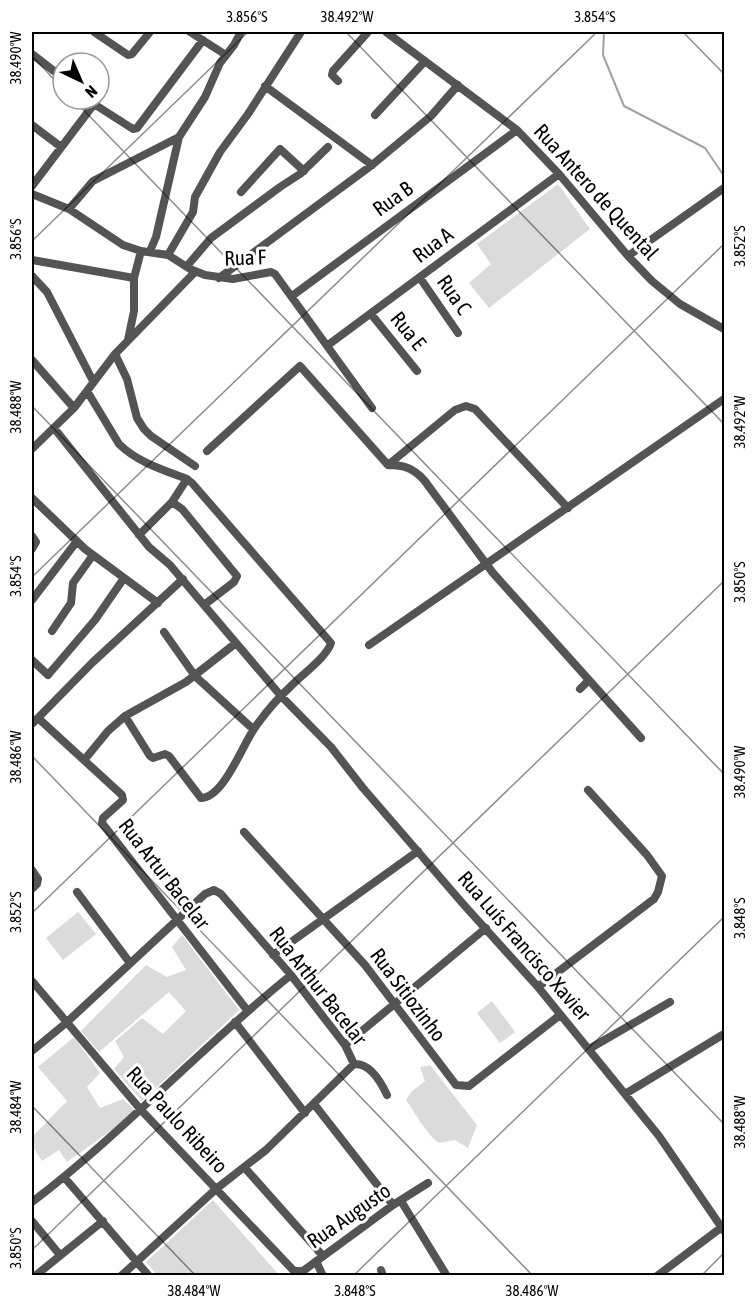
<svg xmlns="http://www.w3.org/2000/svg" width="756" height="1307" font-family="'Asap Condensed',sans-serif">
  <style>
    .green { fill: #dbdbdb }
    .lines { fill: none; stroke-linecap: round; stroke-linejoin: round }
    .stream { stroke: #a2a2a2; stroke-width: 2 }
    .minor { stroke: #545454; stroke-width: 8 }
    .ticks { fill: none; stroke: #000; stroke-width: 1.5; stroke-opacity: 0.45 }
    .labels { text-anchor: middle; stroke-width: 6; stroke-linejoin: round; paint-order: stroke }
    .street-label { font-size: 21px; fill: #000; stroke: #fff }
    .neatline { fill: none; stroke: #000; stroke-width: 2 }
    .ticks-label { font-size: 15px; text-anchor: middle; fill: #000 }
  </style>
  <rect width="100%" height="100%" fill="#fff"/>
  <path class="green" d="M558,184l32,45 -101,79 -20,-25 22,-19 -14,-20z
    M78,912l18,22 -33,26 -17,-22z
    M182,935l57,75 -97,91 -28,-32 10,-12 -9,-16 27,-23 21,16 23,-23 -17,-19 -70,60 -18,-21 65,-66 21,12 19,-7 -14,-23z
    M492,1001l23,31 -15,11 -23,-30z
    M74,1037l26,36 -13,14 13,21 23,-9 14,13 -70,50 -8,-12 -17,11 -10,-16v-8l35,-36 -29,-34z
    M430,1065l47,60 -9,23 -13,-8 -16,3c-12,-8 -24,-30 -33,-43l5,-8 14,-11 -5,-14z
    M213,1200l66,75h-122l-11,-13z"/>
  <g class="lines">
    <path class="stream" d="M604,32l-1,23 21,51 81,42 19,28"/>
    <path class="minor" d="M94,32l34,23 4,-1 18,-22
      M190,32l36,23
      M386,32l131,98 42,44 69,82 24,25 28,23 44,25
      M32,54l31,24
      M338,81l-6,-6 1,-4 35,-39
      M265,86l107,79
      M94,104l39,25 4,-1 66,-88
      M375,115l50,-54
      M32,125l29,22
      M32,186l62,-82 -3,-5
      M241,192l39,-43 24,22
      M32,194l37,15 54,36 18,6 27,4 22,14 15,6 28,4 38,-7 4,2 97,134
      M69,209l24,-28 86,-44
      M150,251l6,-14 23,-100 26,-40 15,-34 14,-18 7,-13
      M168,255l25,-43 2,-15 25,-45 28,-38 53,-82
      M628,256l96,-68
      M32,260l102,18
      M187,266l24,-28 69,-51 20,-13 28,-27
      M32,276l15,16 46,89
      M219,278l153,-113 59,-49 27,-31
      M420,278l38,55
      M292,296l225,-166
      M371,314l46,57
      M128,340l6,-29v-33l7,-27
      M328,345l231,-171
      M115,354l12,25 10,39 7,11 7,7 44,30
      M32,360l42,48
      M87,391l32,53c18,18 44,26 68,35l5,4 139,160c-4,14 -31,33 -41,44 -13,12 -24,25 -34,39 -13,17 -32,72 -55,72l-32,-42 -4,-2 -12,4 -3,-2 -25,-40
      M54,428l95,119 21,18 111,131 50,51 32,41 101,117 74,82 121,149 65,95
      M32,449l42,-41 41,-54 80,-82
      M207,451l93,-85 88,99c16,0 25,3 36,15l69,93 148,165
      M388,465l67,-55 11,-4 9,3 93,99
      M32,498l53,51 73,54
      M172,502l15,-23
      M139,535l33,-33 10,7 55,67 -3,6 -30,23
      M32,536l4,6 -4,7
      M32,600l45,-59
      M52,631l19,-28 2,-20 20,-28
      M164,632l31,44 58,53
      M369,645l355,-246
      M32,660l16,15 47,-55 29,-42
      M580,689l9,-9
      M38,718l84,77 1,5 -20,18 -1,5 145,187
      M32,724l61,-62 90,-83
      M85,759l23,-28 17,-15 61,-34 50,-39
      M244,832l121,133 91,120 13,1 91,-71
      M32,870l6,9 -1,5 -5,5
      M77,892l53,71
      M273,955l145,-104
      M32,981l109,129 153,161h9l90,-66 35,-22
      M538,987l116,-88 4,-7 4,-16 -15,-21 -59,-65
      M235,1022l70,91
      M345,1045l141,-117
      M589,1049l81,-47
      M32,1051l34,-28 139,-129 9,-4 7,4 70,81 54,70 9,19c16,-1 27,18 33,31
      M625,1094l99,-60
      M314,1104l79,101
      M245,1168l78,88
      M64,1177l85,99
      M401,1201l46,75
      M32,1202c91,-69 169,-155 259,-227
      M32,1221l28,34
      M316,1261l7,15
      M381,1270l2,6
      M35,1276l68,-55
      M121,1276l95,-87 50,-39 88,-86
      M657,1276l65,-49"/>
  </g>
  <path class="ticks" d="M346,32l378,392M683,32l41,42M32,56l31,33M73,99l651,675M32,241l216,-209M32,406l692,718M32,577l565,-545M32,756l501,520M32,913l692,-669M32,1106l164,170M32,1250l692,-669M353,1276l371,-359M701,1276l23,-23"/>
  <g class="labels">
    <g class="street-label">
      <text transform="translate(596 192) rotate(48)" y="7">Rua Antero de Quental</text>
      <text transform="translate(393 199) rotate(-36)" y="7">Rua B</text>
      <text transform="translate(433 245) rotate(-37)" y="7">Rua A</text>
      <text transform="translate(245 258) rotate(-2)" y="7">Rua F</text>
      <text transform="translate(454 295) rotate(55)" y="7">Rua C</text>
      <text transform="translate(408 331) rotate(51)" y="7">Rua E</text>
      <text transform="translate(164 874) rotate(52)" y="7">Rua Artur Bacelar</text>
      <text transform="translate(524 946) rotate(49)" y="7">Rua Luís Francisco Xavier</text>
      <text transform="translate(318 986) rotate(52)" y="7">Rua Arthur Bacelar</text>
      <text transform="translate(408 995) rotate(53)" y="7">Rua Sitiozinho</text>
      <text transform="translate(177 1120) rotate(47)" y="7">Rua Paulo Ribeiro</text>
      <text transform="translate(349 1216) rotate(-35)" y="7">Rua Augusto</text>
    </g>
  </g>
  <rect width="756" height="1307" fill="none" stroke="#ffffff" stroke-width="66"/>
  <g transform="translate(81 81) rotate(136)"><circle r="28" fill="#ffffff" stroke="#999999" stroke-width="1.5"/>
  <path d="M0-4.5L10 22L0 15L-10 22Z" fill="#000000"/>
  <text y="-9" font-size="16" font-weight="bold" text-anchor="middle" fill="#000000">N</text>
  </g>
  <rect x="33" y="33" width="690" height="1241" class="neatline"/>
  <g class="ticks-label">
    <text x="247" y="22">3.856°S</text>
    <text x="347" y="22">38.492°W</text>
    <text x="595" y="22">3.854°S</text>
    <text transform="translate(16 58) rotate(-90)" y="5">38.490°W</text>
    <text transform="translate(16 239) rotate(-90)" y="5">3.856°S</text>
    <text transform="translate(740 246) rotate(-90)" y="5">3.852°S</text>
    <text transform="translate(16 407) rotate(-90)" y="5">38.488°W</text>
    <text transform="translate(740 422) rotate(-90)" y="5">38.492°W</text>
    <text transform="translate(16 576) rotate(-90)" y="5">3.854°S</text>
    <text transform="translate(740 582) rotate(-90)" y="5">3.850°S</text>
    <text transform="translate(16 757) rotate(-90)" y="5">38.486°W</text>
    <text transform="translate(740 772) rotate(-90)" y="5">38.490°W</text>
    <text transform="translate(16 912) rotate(-90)" y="5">3.852°S</text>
    <text transform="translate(740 918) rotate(-90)" y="5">3.848°S</text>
    <text transform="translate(16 1107) rotate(-90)" y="5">38.484°W</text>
    <text transform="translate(740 1122) rotate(-90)" y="5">38.488°W</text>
    <text transform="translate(16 1248) rotate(-90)" y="5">3.850°S</text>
    <text x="194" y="1296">38.484°W</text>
    <text x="355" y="1296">3.848°S</text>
    <text x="532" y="1296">38.486°W</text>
  </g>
</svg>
